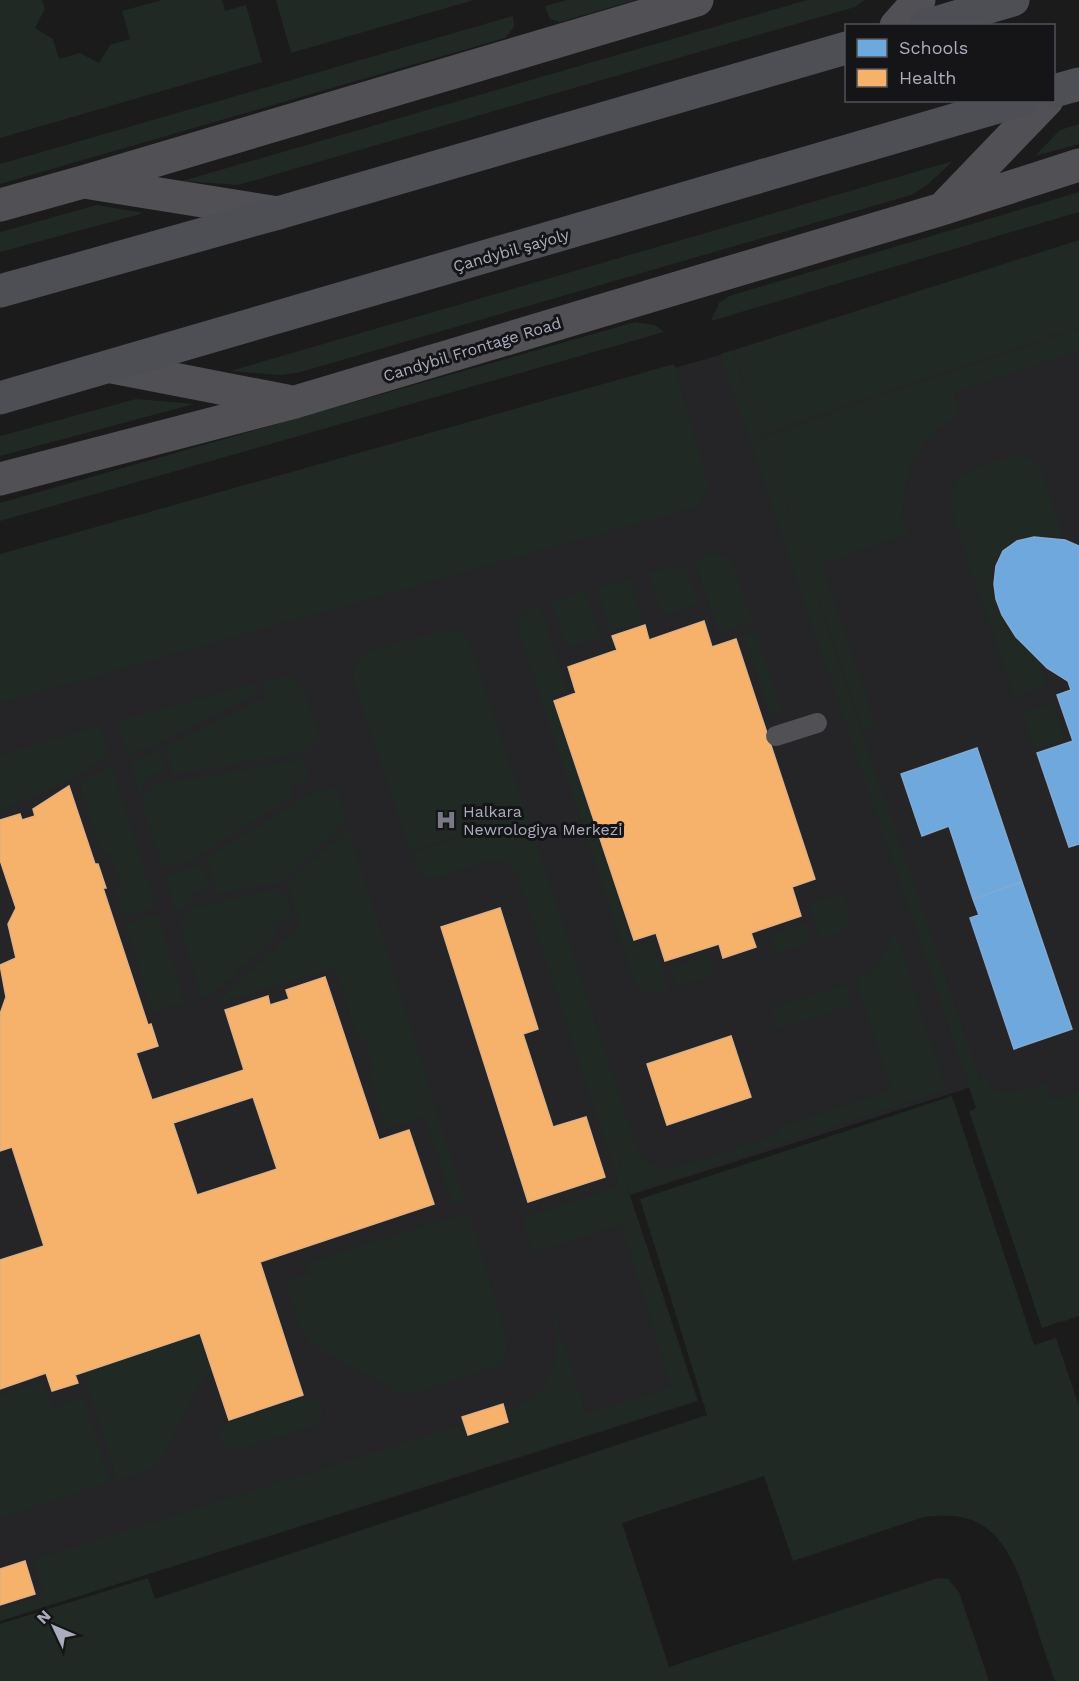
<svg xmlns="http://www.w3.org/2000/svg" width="1079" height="1681" font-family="'Work Sans',sans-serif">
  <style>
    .built { fill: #252528 }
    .green { fill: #202923 }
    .schools { fill: #6fa8dc; stroke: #81aad3; stroke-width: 1.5 }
    .health { fill: #f6b26b; stroke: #e0b084; stroke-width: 1.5; fill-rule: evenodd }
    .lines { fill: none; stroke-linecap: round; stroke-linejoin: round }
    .service { stroke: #515155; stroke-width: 20 }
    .minor { stroke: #515155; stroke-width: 33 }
    .secondary { stroke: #4e4f54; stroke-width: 33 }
    .labels { text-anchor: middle; stroke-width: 6; stroke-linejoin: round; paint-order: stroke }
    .street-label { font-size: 16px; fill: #abadbd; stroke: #151518 }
    .poi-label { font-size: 16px; fill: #abadbd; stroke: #151518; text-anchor: start }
  </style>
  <rect width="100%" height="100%" fill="#1b1b1c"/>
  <path class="built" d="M1079,251v1065l-17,6 -81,-238 -351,111 68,206 -698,220v-1065l735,-205z"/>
  <path class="green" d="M0,0h42l3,9 -10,19 18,11 6,20 21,-6 19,10 11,-18 20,-6 -8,-28 40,-11h60l3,11 21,-6 16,57 -262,76z
    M276,0h198l-183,53z
    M567,0h69l-76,22 -10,-3 -5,-13z
    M807,0h58l-10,7 -617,178 -56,-4z
    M513,16l1,11 -9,11 -505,146v-20z
    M1079,124v20l-44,12 25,-26z
    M953,161l-27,25 -15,9 -614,178 -17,2 -50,-4z
    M1079,192v20l-368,109 8,-18 10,-7z
    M97,205l47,8 -144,39v-20z
    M1079,240v86l-316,108 -29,-84z
    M635,322l20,3 9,7 -664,189v-18z
    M1079,328v22l-125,43 6,20c-29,20 -48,38 -54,74 -2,9 -4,20 -3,29 1,6 4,12 6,18l-87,30 55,161 -14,5 -100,-293z
    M733,350l293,864 -46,-136 5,-1c8,26 42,12 60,6l6,17 28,-9v224l-37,13 -73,-217 7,-3 -256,-754z
    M674,364l34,118v10l-12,15 -696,196v-149z
    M136,399l58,5 -194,52v-20z
    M1014,455h12l11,10 6,10 21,63c-21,-4 -39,-4 -58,9 -28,20 -8,67 7,89 7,10 21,17 26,27 4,7 5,15 7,22l-32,12 -61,-180c-9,-48 25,-50 61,-62z
    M715,553l12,5 5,5 21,59 -34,12 -25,-74z
    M684,563l14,42 -35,11 -14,-43z
    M629,579l15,43 -33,10 -14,-44z
    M585,591l15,46 -33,11 -15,-46z
    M540,605l29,86 -17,7 82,248 19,-5 16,49 -12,4 -14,-2 -9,-10 -115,-349c-3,-17 6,-24 21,-28z
    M455,629l7,4 9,12 166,503c6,9 12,17 24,20 16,3 99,-28 120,-35l-2,-6 112,-37 -35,-110c24,-13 28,-25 39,-49l52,159 -317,104 -50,-149 117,355 -697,221v-11l44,-15 -11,-35 427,-135 5,13 47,-14 -3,-14c27,-10 49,-34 48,-65 -1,-9 -3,-19 -4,-28l2,-1 31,98 85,-27 -50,-162 -89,28 -10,-35 98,-32 -103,-312 -11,-12 -11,-3 -59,19c-16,0 -21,-11 -25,-25l70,-24 -71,22 -57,-171c0,-8 0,-16 7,-22 11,-11 69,-23 87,-28z
    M756,633l26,78 -12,4 -26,-79z
    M288,676c20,12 25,40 32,60l-16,16 -131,23 -8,-28 100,-49 -2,-17z
    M256,683l1,11 -129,63 -11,-36z
    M1053,702l12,37 -30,10 -13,-37z
    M100,725l10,30 -35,22 -75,35v-57z
    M160,750l6,23 -19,4v3l-8,12 -9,-28z
    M304,759l5,21 -18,6 3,10 -108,67 -24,4 -21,-66 13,-16z
    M112,765l44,142 -33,10 -9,-31 6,-2 -11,-33 -8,2 -21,-69z
    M336,787l11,34 -65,61 -64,12 -12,-36 110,-67z
    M349,828l7,24 109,349 -13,4 -27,-88 -39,12 -18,-57 6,-3 -11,-33 -6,2 -22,-70 -121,36 86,-78 -13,-42z
    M203,865l7,23 -18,5 1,7 -18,13 -11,-38z
    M277,889l3,8 7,-1 6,21 -20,7 4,12 -64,58 -12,3 -23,-78 17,-12z
    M843,892c12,34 11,36 -23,47l-12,-35z
    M158,914l27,89 -33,10 -27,-88z
    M805,923l6,19 -35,12 -6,-19z
    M709,955l6,20 -38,12 -6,-19z
    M846,984l7,21 -75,24 -7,-21z
    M952,1096l82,249 22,-7 23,68v275h-24c-8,-22 -15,-43 -22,-65 -13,-38 -26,-90 -72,-99 -12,-2 -24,-1 -37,0l-131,44 -29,-85 -142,47 47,144 269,-89 10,1 11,13 30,89h-989v-57l148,-46 7,21 552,-184 -67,-216z
    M469,1212l38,125c1,13 0,22 -11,30l-84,27 -14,-1 -88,-50 -9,-10 -16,-53 25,-7 -3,-10z
    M198,1335l12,33 -51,94 -6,6 -36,12 -34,-107z
    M44,1381l9,27 30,-10 27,84 -110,36v-123z
    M312,1397c13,7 15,21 1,29l-75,24c-20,2 -25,-17 -9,-28l75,-24z"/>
  <path class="schools" d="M1034,537l31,3 14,6v298l-10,3 -32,-94 36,-12 -16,-46 14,-5 -3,-9 -21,-13 -31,-31 -14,-22 -6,-16 -2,-15 2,-18 7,-15 14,-10z
    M977,748l45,134 -49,17 -24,-73 -27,10 -21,-62z
    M1022,882l50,147 -58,20 -44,-131 9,-3 -6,-16z"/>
  <path class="health" d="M704,621l8,26 24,-8 79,240 -23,8 9,29 -50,17 5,14 -33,11 -4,-14 -54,17 -9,-28 -22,7 -80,-239 22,-8 -8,-26 49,-17 -5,-14 33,-11 4,15z
    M69,786l26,78h3l8,24h-3l45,137 3,-1 7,22 -22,7 16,47 92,-30 -19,-60 43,-14 2,9 19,-6 -3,-9 39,-13 54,163 30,-10 25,74 -174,58 43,133 -74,25 -29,-87 -125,42 3,8 -26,8 -6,-18 -46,16v-129l44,-14 -32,-99 -12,4v-137l6,-17 -6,-32 16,-7 -8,-34 8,-16 -16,-48v-40l20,-6 2,6 13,-4 -2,-7zM253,1097l24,72 -80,26 -24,-72z
    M500,908l38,121 -15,5 30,93 33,-10 19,60 -77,25 -87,-275z
    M731,1036l20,61 -84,28 -20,-61z
    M503,1404l5,18 -40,13 -6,-18z
    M25,1561l10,33 -35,11v-36z"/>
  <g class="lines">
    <path class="service" d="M776,736l41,-13"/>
    <path class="minor" d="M896,26l23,-26
      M90,183l188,30
      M0,205l83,-23 614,-182
      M946,205l101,-105
      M112,367l175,34
      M0,479l295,-77 647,-193 137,-44"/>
    <path class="secondary" d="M925,26l88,-26
      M1054,91l25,-7
      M0,291l278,-78 568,-165
      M0,398l1022,-298"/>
  </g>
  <defs>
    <g id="hospital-bare" transform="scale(1.62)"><path d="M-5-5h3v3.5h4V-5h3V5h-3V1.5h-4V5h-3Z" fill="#797a85" stroke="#151518" stroke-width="2.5" paint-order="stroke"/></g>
  </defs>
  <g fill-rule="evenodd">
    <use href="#hospital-bare" x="446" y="820"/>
  </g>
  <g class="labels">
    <g class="street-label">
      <text transform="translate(511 250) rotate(-16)" y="6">Çandybil şaýoly</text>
      <text transform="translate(472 349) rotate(-17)" y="6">Candybil Frontage Road</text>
    </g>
    <g class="poi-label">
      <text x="463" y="817">Halkara<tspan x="463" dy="18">Newrologiya Merkezi</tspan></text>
    </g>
  </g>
  <rect x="845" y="24" width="210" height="78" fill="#151518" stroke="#51525a" stroke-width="1.5"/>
  <rect x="857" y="39" width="30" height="18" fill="#6fa8dc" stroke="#51525a" stroke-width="1.5"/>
  <text x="899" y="54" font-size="18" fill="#abadbd">Schools</text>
  <rect x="857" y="69" width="30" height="18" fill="#f6b26b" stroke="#51525a" stroke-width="1.5"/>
  <text x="899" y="84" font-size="18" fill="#abadbd">Health</text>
  <g transform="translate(54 1627) rotate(314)" stroke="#151518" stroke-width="4.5" paint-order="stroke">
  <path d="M0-4.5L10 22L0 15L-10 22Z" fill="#abadbd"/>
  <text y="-9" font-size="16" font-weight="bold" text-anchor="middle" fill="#abadbd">N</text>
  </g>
</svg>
